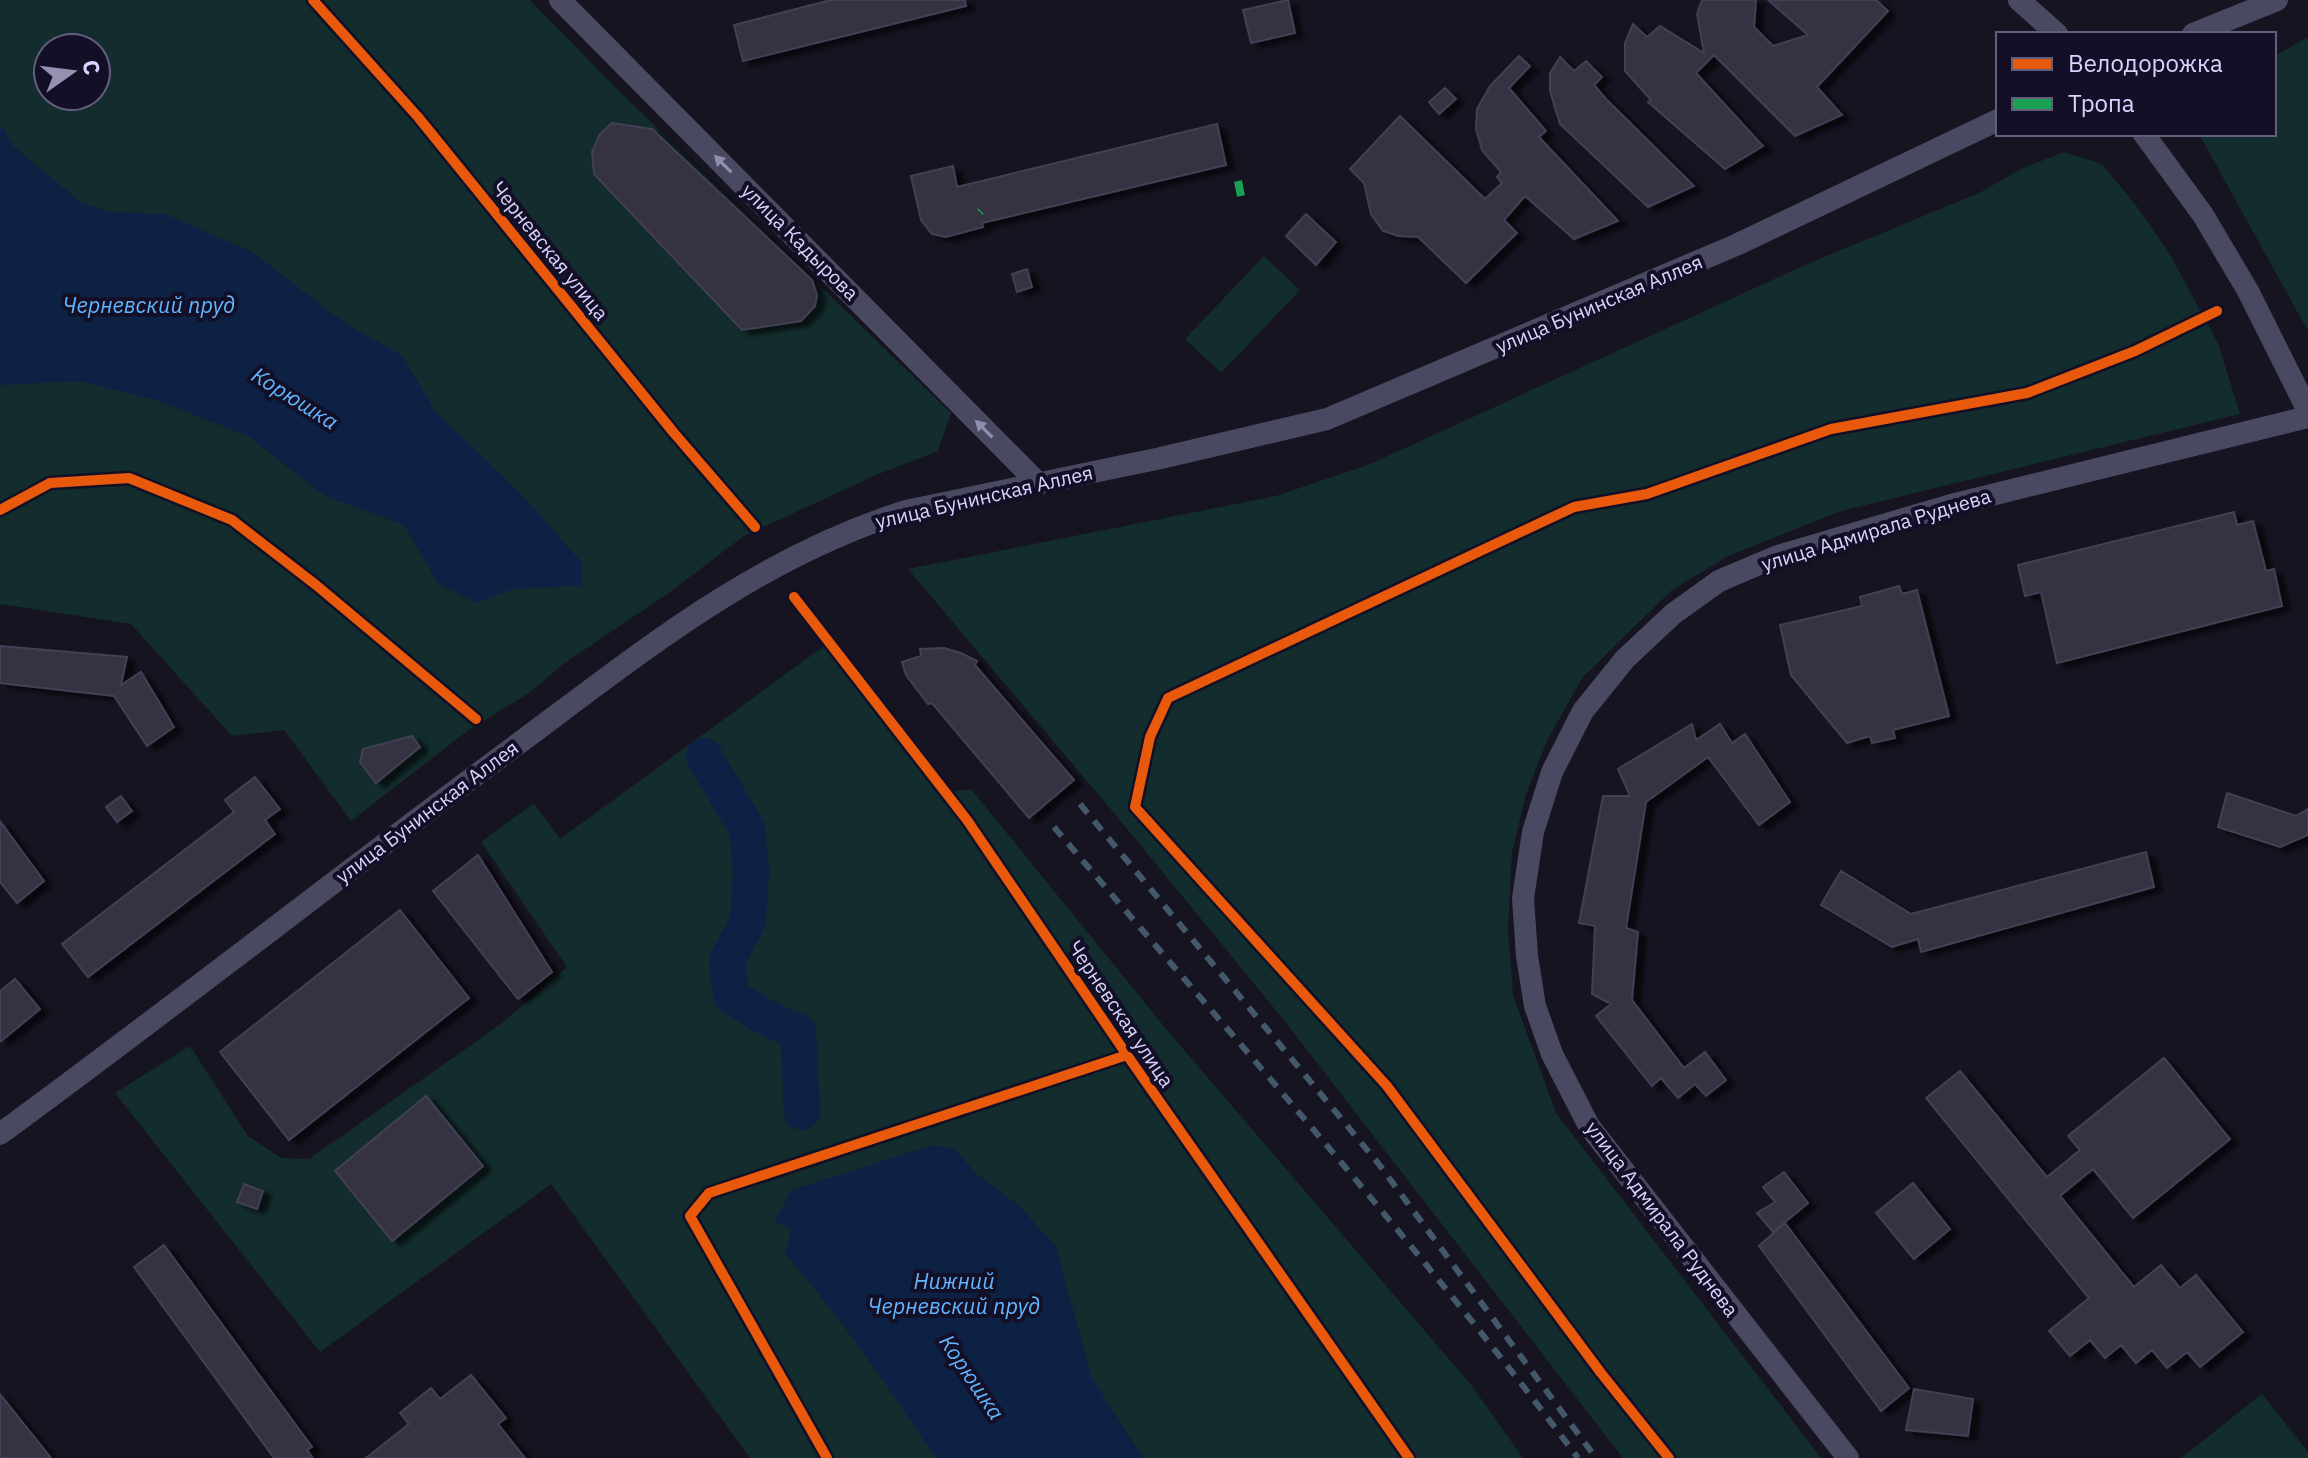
<svg xmlns="http://www.w3.org/2000/svg" width="2308" height="1458" font-family="'IBM Plex Sans',sans-serif">
  <style>
    .green { fill: #132c2d; fill-rule: evenodd }
    .water { fill: #0d2144 }
    .lines { fill: none; stroke-linecap: round; stroke-linejoin: round }
    .river { stroke: #0d2144; stroke-width: 36 }
    .building { fill: #343243; stroke: #433f54; stroke-width: 2; filter: url(#shadow) }
    .minor { stroke: #4a4962; stroke-width: 22 }
    .rail { stroke: #43596b; stroke-width: 6; stroke-dasharray: 12 10; stroke-linecap: butt }
    .quiet { stroke: #1a9f57; stroke-width: 8; stroke-dasharray: 16 8; stroke-linecap: butt }
    .cycleway-casing { stroke: #130f26; stroke-width: 15 }
    .cycleway { stroke: #e8590c; stroke-width: 10 }
    .oneway { fill: #928eb0 }
    .labels { text-anchor: middle; stroke-width: 8; stroke-linejoin: round; paint-order: stroke }
    .street-label { font-size: 20px; fill: #d9d4ff; stroke: #130f26 }
    .water-label { font-size: 22px; font-style: italic; fill: #62b6ff; stroke: #130f26 }
  </style>
  <defs>
    <filter id="shadow"><feDropShadow dx="8" dy="4.5" stdDeviation="2" flood-color="#0009"/></filter>
  </defs>
  <rect width="100%" height="100%" fill="#161421"/>
  <path class="green" d="M0,0h530l87,89 334,324 -13,38 -62,24 -132,61 -78,59 -103,69 -34,29 -59,36 -119,92 -67,-91 -52,6 -101,-112 -131,-20zM48,48h48v48h-48z
    M2308,37v294l-109,-197h75v-78z
    M2064,152l38,12 33,40 33,47 50,92 22,71 -399,97 -111,44 -58,35 -90,88 -35,63 -21,53 -14,58 -4,78 5,65 43,118 265,345h-198l-340,-439 -159,-194 -216,-256 368,-73 94,-32 442,-202 167,-69 44,-25z
    M1264,256l36,34 -79,83 -36,-34z
    M824,646l116,147 31,-4 196,241 305,356 51,72h-773l-199,-274 -231,168 -205,-259 75,-47 58,90 33,22 28,1 192,-135 66,-57 -86,-125 53,-39 26,36z
    M2262,1394l46,58v6h-127z"/>
  <path class="water" d="M0,128h3l11,19 68,56 28,9 55,2 87,38 94,72 56,31 33,56 89,86 58,66 -1,23 -68,3 -37,14 -38,-19 -34,-59 -79,-29 -77,-60 -89,-35 -81,-20 -78,4z
    M933,1145l21,4 24,26 39,29 38,41 37,133 51,80h-207c-48,-71 -95,-141 -151,-204l6,-24 -16,-9 17,-31z"/>
  <g class="lines">
    <path class="river" d="M704,756l43,73 4,43 -3,49 -21,40 4,35 30,19 37,17 4,80"/>
  </g>
  <path class="building" d="M831,0h134l1,6 -223,55 -9,-36z
    M1288,0l7,33 -44,10 -8,-33z
    M1702,0h54l-2,27 19,19 35,-11 -40,-35h108l12,11 -71,76 25,28 -47,21 -81,-81 -18,18 67,73 -38,23 -77,-67 3,-2 -26,-29v-28l8,-19 14,13 13,-11 44,27 -7,-39z
    M1519,56l11,10 -21,22 37,43 -7,6 79,84 -44,18 -49,-43 -21,24 13,13 -51,50 -48,-46 -20,-1 -15,-5 -12,-17 -7,-31 -14,-14 50,-53 85,83 17,-16 -5,-6 4,-5 -19,-22 -6,-21 1,-20 13,-23z
    M1560,57l14,14 12,-10 16,16 -8,8 12,14 88,87 -46,21 -88,-83 -10,-33v-18z
    M1445,88l11,11 -17,15 -10,-12z
    M612,123l40,6 160,151 5,15 -2,11 -14,15 -59,9 -148,-156 -2,-22 8,-18z
    M1217,124l9,41 -244,58 1,4 -37,10 -14,-3 -11,-14 -10,-44 42,-10 4,21z
    M1306,214l30,28 -20,23 -30,-29z
    M1027,269l5,18 -15,5 -5,-18z
    M2234,512l3,13 16,-4 13,50 8,-2 8,37 -225,57 -16,-71 -16,4 -7,-31z
    M1899,586l3,8 15,-4 32,126 -56,14 2,8 -23,5 -2,-7 -23,7 -56,-68 -11,-50 82,-19 -2,-9z
    M0,646l127,11 -6,28 20,-13 33,55 -27,19 -33,-50 -114,-13z
    M944,648l17,5 16,8 -2,4 99,115 -45,38 -97,-115 -4,1 -22,-29 -4,-13 19,-6 -1,-7z
    M1692,724l4,16 24,-16 12,19 13,-9 45,68 -31,23 -51,-68 -62,45 -20,126 12,4 -6,68 52,68 21,-16 21,28 -20,16 -11,-12 -17,14 -17,-20 -9,8 -56,-70 15,-12 -19,-10 3,-68 -16,-3 24,-127h27l-12,-27z
    M412,736l8,11 -44,36 -16,-21 3,-13z
    M255,777l25,32 -15,11 10,14 -187,143 -26,-33 172,-132 -9,-12z
    M2227,793l69,23 12,-7v26l-28,12 -62,-20z
    M121,796l11,15 -15,11 -11,-15z
    M0,821l44,60 -27,22 -17,-21z
    M2146,852l8,35 -233,65 -3,-13 -26,8 -71,-42 20,-34 70,43z
    M478,855l74,117 -34,27 -85,-108z
    M400,910l69,88 -180,142 -69,-88z
    M15,979l25,30 -40,33v-51z
    M2164,1058l66,81 -97,79 -40,-49 -33,27 74,91 27,-22 19,23 16,-13 47,57 -43,35 -13,-15 -20,16 -15,-18 -16,13 -15,-18 -16,13 -15,-18 -20,16 -21,-25 40,-33 -163,-200 34,-27 87,106 33,-27 -12,-14z
    M426,1096l57,70 -91,75 -57,-70z
    M1784,1172l24,31 -35,29 -16,-19 18,-11 -12,-15z
    M1913,1183l37,46 -36,30 -38,-46z
    M244,1184l19,7 -6,18 -20,-7z
    M1785,1223l124,165 -28,23 -122,-165z
    M164,1245l148,202 -5,3 6,8h-39l-140,-191z
    M471,1375l35,43 -8,6 27,34h-159l43,-34 -9,-11 31,-25 9,11z
    M1914,1389l59,10 -5,37 -62,-6z
    M0,1394l51,64h-51z"/>
  <g class="lines">
    <path class="minor" d="M560,0l479,484
      M2019,0l38,34
      M2193,34l84,-34
      M2144,134l59,81 45,76 60,120
      M0,1134c169,-124 335,-254 503,-379 129,-95 247,-195 403,-244l255,-53 166,-39 409,-174 262,-125
      M1848,1458l-259,-332 -37,-72 -17,-48 -8,-50 -4,-58 10,-66 19,-60 31,-61 42,-52 48,-45 46,-33 59,-25 173,-51 357,-88"/>
    <path class="rail" d="M1080,804l298,359 218,295
      M1054,827c177,208 360,412 524,631"/>
    <path class="quiet" d="M1238,181l3,15
      M980,212l1,-1"/>
    <g class="cycleway-casing">
      <path id="cycleway" d="M313,0l105,117 256,316 81,94
        M0,510l50,-27 79,-5 103,42 84,65 160,134
        M794,597l173,223 160,235 282,403
        M827,1458l-137,-242 19,-23 418,-138
        M1669,1458l-68,-85 -214,-287 -252,-279 15,-70 18,-39 406,-191 73,-13 184,-65 196,-36 108,-42 82,-40"/>
    </g>
    <use href="#cycleway" class="cycleway"/>
  </g>
  <defs><path id="oneway-solid" d="M-6-.8H1V-3.2L6.5 0L1 3.2V.8H-6Z" transform="scale(2)"/></defs>
  <g class="oneway">
    <use href="#oneway-solid" transform="translate(723 164) rotate(-135)"/>
    <use href="#oneway-solid" transform="translate(984 429) rotate(-135)"/>
  </g>
  <g class="labels">
    <g class="street-label">
      <text transform="translate(800 242) rotate(45)" y="7">улица Кадырова</text>
      <text transform="translate(550 251) rotate(51)" y="7">Черневская улица</text>
      <text transform="translate(1599 304) rotate(-23)" y="7">улица Бунинская Аллея</text>
      <text transform="translate(984 497) rotate(-13)" y="7">улица Бунинская Аллея</text>
      <text transform="translate(1876 530) rotate(-17)" y="7">улица Адмирала Руднева</text>
      <text transform="translate(427 812) rotate(-37)" y="7">улица Бунинская Аллея</text>
      <text transform="translate(1121 1014) rotate(56)" y="7">Черневская улица</text>
      <text transform="translate(1662 1219) rotate(53)" y="7">улица Адмирала Руднева</text>
    </g>
    <g class="water-label">
      <text x="149" y="313">Черневский пруд</text>
      <text transform="translate(295 398) rotate(32)" y="8">Корюшка</text>
      <text x="954" y="1289">Нижний<tspan x="954" dy="25">Черневский пруд</tspan></text>
      <text transform="translate(972 1377) rotate(56)" y="8">Корюшка</text>
    </g>
  </g>
  <rect x="1996" y="32" width="280" height="104" fill="#130f26" stroke="#625e7d" stroke-width="2"/>
  <rect x="2012" y="58" width="40" height="12" fill="#e8590c" stroke="#625e7d" stroke-width="2"/>
  <text x="2068" y="72" font-size="24" fill="#d9d4ff">Велодорожка</text>
  <rect x="2012" y="98" width="40" height="12" fill="#1a9f57" stroke="#625e7d" stroke-width="2"/>
  <text x="2068" y="112" font-size="24" fill="#d9d4ff">Тропа</text>
  <g transform="translate(72 72) rotate(76)"><circle r="38" fill="#130f26" stroke="#625e7d" stroke-width="2"/>
  <path d="M0-6L14 30L0 20L-14 30Z" fill="#9591b1"/>
  <text y="-12" font-size="22" font-weight="bold" text-anchor="middle" fill="#d9d4ff">С</text>
  </g>
</svg>
